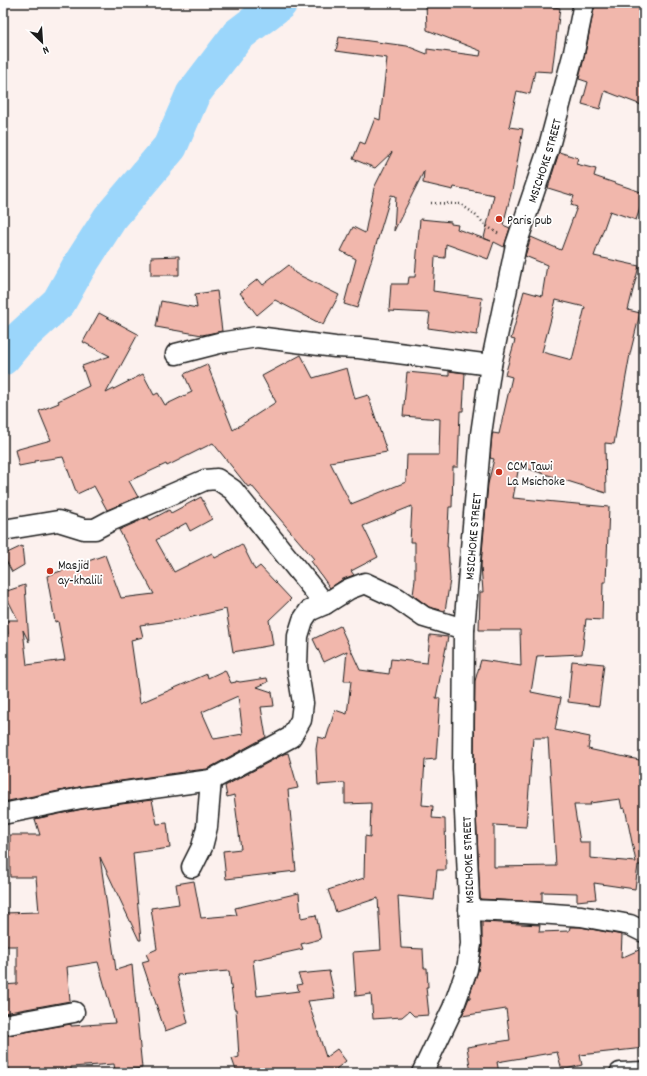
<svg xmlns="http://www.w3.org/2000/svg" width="647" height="1076" font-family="Dekko,sans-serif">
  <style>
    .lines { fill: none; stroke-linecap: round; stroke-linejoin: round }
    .river { stroke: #9bd6fb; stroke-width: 35 }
    .building { fill: #f1b7ac; stroke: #1c1c1c; fill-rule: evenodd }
    .street-casing { stroke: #1c1c1c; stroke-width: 23 }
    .path { stroke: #1c1c1c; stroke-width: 2.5; stroke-dasharray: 1 3; stroke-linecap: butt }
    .street { stroke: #fff; stroke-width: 20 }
    .poi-dot { fill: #c8321e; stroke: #fff; stroke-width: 1.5 }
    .labels { text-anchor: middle; stroke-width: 3.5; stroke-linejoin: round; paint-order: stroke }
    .street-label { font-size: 13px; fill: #1c1c1c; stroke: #fff }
    .poi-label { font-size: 13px; fill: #1c1c1c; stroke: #fff; text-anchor: start }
  </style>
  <rect width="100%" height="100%" fill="#fcf1ee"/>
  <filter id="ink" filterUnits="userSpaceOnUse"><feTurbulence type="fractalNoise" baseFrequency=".025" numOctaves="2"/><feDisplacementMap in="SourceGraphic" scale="8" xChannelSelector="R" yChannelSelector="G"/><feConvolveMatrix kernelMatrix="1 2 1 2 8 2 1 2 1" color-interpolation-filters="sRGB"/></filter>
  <g filter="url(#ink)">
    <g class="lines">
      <path class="river" d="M3,358l14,-17 42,-39 19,-34 32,-50 60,-71 23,-53 45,-59 42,-32"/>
    </g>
    <path class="building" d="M426,3h97l37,5 -8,64 -17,-1 -5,23 -13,-3 -8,36 14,2 -10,57 -10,39 7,3 -6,19 -10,-5 -6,17 -42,-15 -1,14 -10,-1 -2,34 49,7 -5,37 -49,-7 2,-15 -41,-2 2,-27h17l1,-7h6l5,-58 31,3v2l7,1 -1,4 34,12 -7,-3 10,-43 -40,-8 -1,3 -30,-7 1,-12 -30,60 2,-35 -5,-1 -34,113 -13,-4 12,-45 -15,-8 12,-24 12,6 9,-45 18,-36 -17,16 -22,-9 7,-17 5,2 10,-26 5,2 7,-62 -51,-7 3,-14 68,9 20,8v-5l53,7 1,-5 -54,-21z
      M595,3h49v103l-39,-15 -5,18 -18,-5 6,-22 -9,-3 6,-25z
      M559,152l19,6 -2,6 20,5 -2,7 50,17v4l-8,23 -26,-9 -16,45 45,10 -11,44 12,3 -10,41 -16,90 -9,-1 1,50 -87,-27 -6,32 96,9 -3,75h-3l-1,38 -16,-1 -4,35 -45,2 -6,36 30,6 -6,32 35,7 -2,12 56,12v104h-6l-3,24 -41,-6 2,16 -19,2v-8l-35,-1v10l-62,-3 -6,-131 1,-87 6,-21 40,6 -1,-36h-41l1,-38h3l-2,-27 7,-81 6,-25 -4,-1 2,-23 1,-2 6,1 13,-57 -7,-2 10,-35 -4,-1 13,-48 18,5 5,-31 -22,-9 6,-19 30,13 16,-43 -6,-2 3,-9 -26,-8zM556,300l29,7 -13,53 -30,-8zM533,738h15l8,128 -62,1v-42l32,2zM620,799l2,10 3,-1 11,54 -46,-4v-16h-10l-6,-37h17l-1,-2z
      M179,256v19h-28v-18z
      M289,265l6,8 44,22 -16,30 -48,-25 -18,15 -17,-22 18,-14 5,6z
      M217,291l5,40 -20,4 -46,-8 5,-26 36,7 -2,-14z
      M99,313l39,21 -32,59 37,-19 11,21 4,-2 7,12 27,-13 -8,-18 23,-10 26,66 43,-28 -14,-26 39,-21 12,23 34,-10 8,31 13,-4 19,57 -57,10 21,42 55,-22 1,-27h32l1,-36 -37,-3 4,-44 42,4v-5l16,2 -2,38h-3l-2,56h-5l-1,40h-3l-2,40h1l2,33 -5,31 -16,-4 -16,-12 2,-15v-38h-5l2,-36 -49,20 15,31 -27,14 3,4 -11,4 -13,9 -19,-27 3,-2 -63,-74 -3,2 -35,-44 -46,23 -1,-2 -37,17 9,16 -31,13 -13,-24 -17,8 -14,-37 -29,4v2l-15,3 -4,-16 36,-10 -12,-29 20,-8 -1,-2 31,-15 -7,-20 28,-10 -27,-14z
      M201,497l11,22 -22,12 -4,-8 -30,17 18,32 38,-19 3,5 27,-14 13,26 5,-4 31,33 -22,21 4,25 -40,7 -7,-43 -42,10 -44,6 3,12 -12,3 9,63 67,-29 1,4 17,-8 6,13 5,-1v-1l4,1 27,-4 1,4 -11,5 15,5 2,14 -13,1 5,30 -59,32 -18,2 -1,-1 -5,2 -104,15 -76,15v-167l5,-1 -1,-14h11l-14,-28 21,-7 4,57 -6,-12 4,35 38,-5 -7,-39 -3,1 -8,-46 58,-21 16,43 33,-4 -35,-64 29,-13 2,3 19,-10 2,3zM238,696l5,38 -29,5 -12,-27z
      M22,546l2,19 -12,7 -9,-17z
      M340,626l20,44 29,4 2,-15 36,4 3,-28 18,2 -12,61h4l-4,61 -11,1 -3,45 11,1 -1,12 13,1 1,51h-9l-3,30 -36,-4 3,52 22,1 1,19h3l1,19h-2l3,28 -15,1 -5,-5 -7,6 -29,2 -2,-25 -15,2 -3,-44 28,-2 -3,-52 -42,14 -8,-22 36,-12 1,-42 5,1 1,-34 -26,1v-21l-27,2 -2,-36 2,-12 8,2 9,-29 12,4 4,-33h-7l3,-30 -23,11 -11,-23z
      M572,661l32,3 -5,42 -31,-4z
      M288,753l10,35 -10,2 8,81 -70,8 -3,-28 18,-2 -7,-54 -7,2 -2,-11 59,-32z
      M152,800l5,24 10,-1 3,25 -37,5 8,87h-2l-39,-83 16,113 16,-5 10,103 -27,3 -1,-7 -43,3v6h-61l-5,-27 -2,1v-11l68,-12v2l44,-3 -17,-61 -31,5 3,34 -66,12 -1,-28 14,-1v-38h-14v-33l36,-1 -3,-35h-26v-42h30l-5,-16 48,-10z
      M194,881l7,37 36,-3 -2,-7 64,-15 2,25 15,-3 5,24 -20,5 2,5 -50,11 4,36 42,-5 -2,-6 5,-1 -4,-10 31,-3 6,27 -27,3 18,56 11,-8 9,12 -15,12h-94l-5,-14 7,-2 -3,-48h-2l-5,-38 -52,4 11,48 -23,8 -23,-69 7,-2 -3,-6 11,-5 -6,-41 28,-4 -3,-20z
      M482,922l58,3 -1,7 30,-1 1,-4h10l42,8 -1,23 20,-9v36h3v63l-64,7 2,10 -20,5 -5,-18 -60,10 2,11h-28l-4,-26 43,-7 -4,-31 -44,7 7,-18h1v-4l8,-23 4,-25z"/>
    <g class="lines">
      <g class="street-casing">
        <g id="street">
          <path d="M176,354l43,-11 38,-6 78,10 24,1 132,17"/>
          <path d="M3,530l55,-9 26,8h11l15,-8 95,-41 12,-1 16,11 92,114"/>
          <path d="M3,814l78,-16 130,-18 80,-43 10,-17 2,-17 -6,-37 1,-30 5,-16 6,-9 16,-7 24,-15 16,-6 32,15 27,19 40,12"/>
          <path d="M192,867l10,-20 5,-20 4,-47"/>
          <path d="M469,910l55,2 57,4 49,9 14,7"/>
          <path d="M3,1025l71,-13"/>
          <path id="s1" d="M422,1073l31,-65 14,-39 4,-25 -8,-176 1,-139 17,-195 10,-69 25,-120 32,-95 26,-98 10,-49"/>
          <path d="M620,1073l24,-1"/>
        </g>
      </g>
      <path class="path" d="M431,203l29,1 12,8 16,15 11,7"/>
      <use href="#street" class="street"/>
    </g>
  </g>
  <g class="poi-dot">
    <circle cx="499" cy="219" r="4"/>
    <circle cx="499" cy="472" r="4"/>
    <circle cx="50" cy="571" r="4"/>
  </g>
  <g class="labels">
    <g class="street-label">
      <text dy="5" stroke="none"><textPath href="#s1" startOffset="931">MSICHOKE STREET</textPath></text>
      <text dy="5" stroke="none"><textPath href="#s1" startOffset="547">MSICHOKE STREET</textPath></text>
      <text transform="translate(467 860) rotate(-92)" y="5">MSICHOKE STREET</text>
    </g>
    <g class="poi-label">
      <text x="507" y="224">Paris pub</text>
      <text x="507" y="470">CCM Tawi<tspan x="507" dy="15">La Msichoke</tspan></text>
      <text x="58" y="569">Masjid<tspan x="58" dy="15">ay-khalili</tspan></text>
    </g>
  </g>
  <rect width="647" height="1076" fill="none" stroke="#fff" stroke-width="16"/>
  <rect x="8" y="8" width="631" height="1060" fill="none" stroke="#1c1c1c" stroke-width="1.5" filter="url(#ink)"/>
  <g transform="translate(42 42) rotate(155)" stroke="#ffffff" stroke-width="3" paint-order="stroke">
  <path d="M0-3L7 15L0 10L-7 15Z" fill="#1c1c1c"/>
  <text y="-6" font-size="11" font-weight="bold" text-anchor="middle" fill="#1c1c1c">N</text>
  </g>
</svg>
